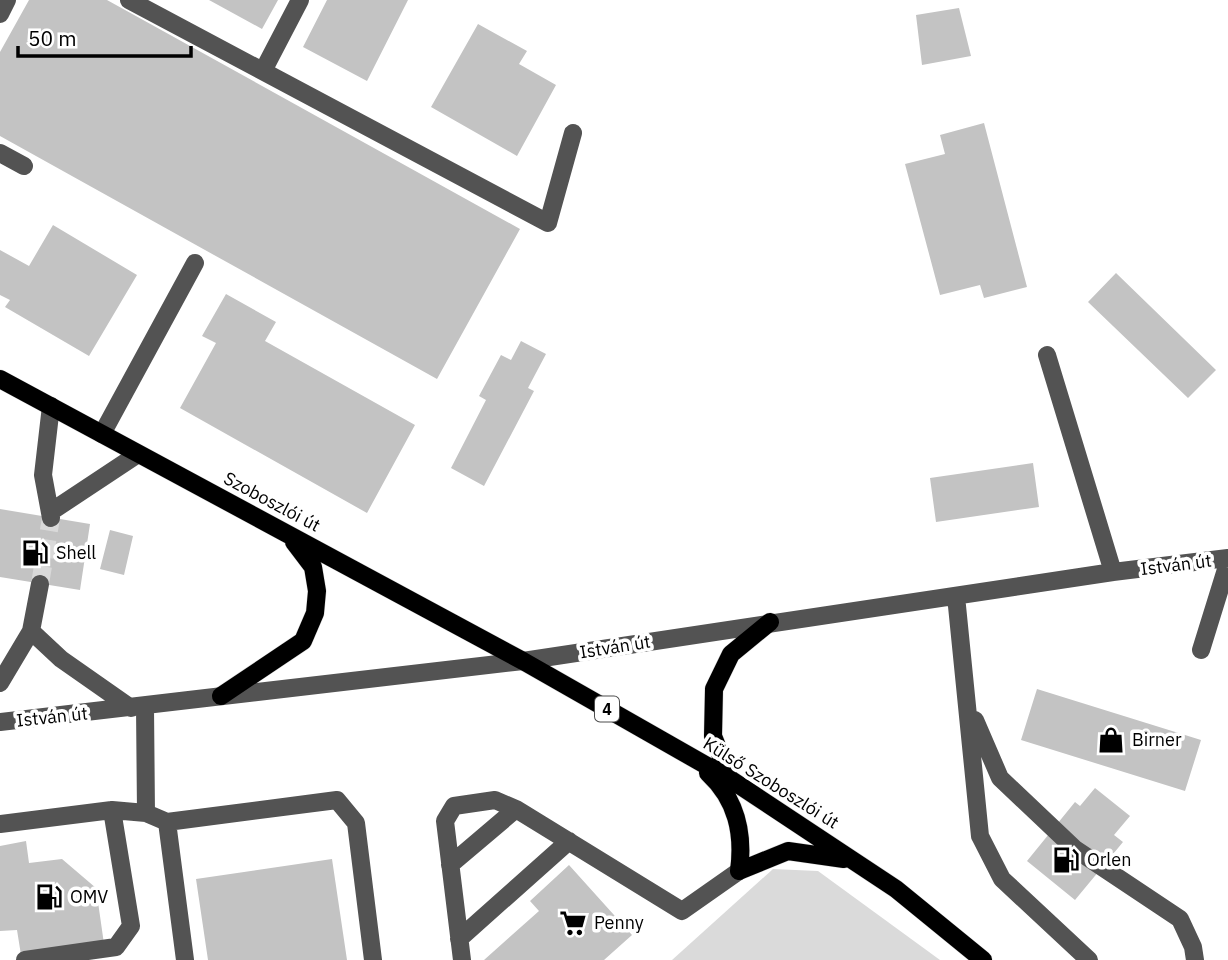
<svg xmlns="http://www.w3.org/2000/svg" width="1228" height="960" font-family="'IBM Plex Sans',sans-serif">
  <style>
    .green { fill: #dadada }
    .building { fill: #c3c3c3 }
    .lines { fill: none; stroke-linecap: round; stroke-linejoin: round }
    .minor-tunnel { stroke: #d9d9d9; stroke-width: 18; stroke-dasharray: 18 9; stroke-linecap: butt }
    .major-casing { stroke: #dbdbdb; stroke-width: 19 }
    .minor { stroke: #535353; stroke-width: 18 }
    .major { stroke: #000; stroke-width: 18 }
    .labels { text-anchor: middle; stroke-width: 7; stroke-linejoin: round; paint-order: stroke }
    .shield { fill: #fff; stroke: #4c4c4c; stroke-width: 2 }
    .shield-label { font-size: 16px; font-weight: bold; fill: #000 }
    .street-label { font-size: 18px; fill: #000; stroke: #fff }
    .poi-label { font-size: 18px; fill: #000; stroke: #fff; text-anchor: start }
  </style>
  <rect width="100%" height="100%" fill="#fff"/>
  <path class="green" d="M773,869l45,2 122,89h-268z"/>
  <path class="building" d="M29,0h78l413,229 -83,150 -437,-243v-84z
    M209,0h69l-16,29z
    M327,0h81l-41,81 -64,-34z
    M959,8l12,48 -49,9 -6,-50z
    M478,24l49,27 -8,13 37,21 -39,71 -86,-49z
    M984,123l43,164 -43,11 -4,-13 -40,10 -35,-131 40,-10 -5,-19z
    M53,225l84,50 -48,81 -84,-49 5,-7 -10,-5v-45l29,16z
    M1116,273l100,97 -28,28 -100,-96z
    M226,294l50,28 -11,19 150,84 -48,88 -187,-105 36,-65 -14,-7z
    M521,341l25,13 -18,34 6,3 -50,95 -33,-18 35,-68 -7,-4 22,-41 10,5z
    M1033,463l6,44 -103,15 -6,-44z
    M0,509l90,15 -10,66 -80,-13z
    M110,530l23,6 -9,39 -24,-6z
    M1037,689l164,51 -16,51 -164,-51z
    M1095,788l35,28 -16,19 9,7 -48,58 -48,-39 48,-59 5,4z
    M26,841l3,22 33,-4 34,29 8,56 -83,11 -4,-25 -17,1v-85z
    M332,859l15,101h-139l-12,-81z
    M569,865l63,70 -28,25h-120l55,-49 -9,-10z"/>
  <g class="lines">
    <path class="minor-tunnel" d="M40,584l11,-66"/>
    <g class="major-casing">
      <path id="major" d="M0,379l523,282 207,118 166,110 87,71
        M221,696l82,-55 12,-28 2,-22 -4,-24 -19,-25
        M708,773c29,27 36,60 31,98
        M730,779l-17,-43 1,-47 17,-35 39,-32
        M739,871l49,-20 56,8"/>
    </g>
    <path class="minor" d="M129,0l419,223 25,-90
      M0,14l7,-14
      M263,71l37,-71
      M0,153l24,13
      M1047,355l66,217
      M51,406l-8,69 8,43
      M102,434l93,-171
      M52,511l86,-57
      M956,596l24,240 22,43 87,81
      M31,631l30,28 70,49
      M1201,650l27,-87
      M0,683l31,-52 9,-47
      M145,707l1,106 21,9 170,-22 19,23 17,137
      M975,720l25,58 75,71 105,70 13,28 2,13
      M0,722l523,-61 590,-89 115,-14
      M167,822l18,138
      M0,824l112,-14
      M450,865l66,-56
      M459,939l110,-98
      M25,960l91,-13 15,-21 -19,-116 34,3
      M462,960l-17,-139 9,-15 41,-6 21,9 166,102 57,-40"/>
    <use href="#major" class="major"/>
  </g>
  <defs>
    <g id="fuel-bare" transform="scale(2.1)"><path d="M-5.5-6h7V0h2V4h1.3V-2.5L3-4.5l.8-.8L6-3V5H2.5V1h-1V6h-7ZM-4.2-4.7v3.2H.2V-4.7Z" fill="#000" stroke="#fff" stroke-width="2.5" paint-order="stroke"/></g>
    <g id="shop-bare" transform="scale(2.1)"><path d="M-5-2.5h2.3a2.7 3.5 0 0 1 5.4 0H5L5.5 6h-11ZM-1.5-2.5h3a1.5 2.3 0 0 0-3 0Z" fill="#000" stroke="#fff" stroke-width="2.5" paint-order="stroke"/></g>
    <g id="supermarket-bare" transform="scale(2.1)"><path d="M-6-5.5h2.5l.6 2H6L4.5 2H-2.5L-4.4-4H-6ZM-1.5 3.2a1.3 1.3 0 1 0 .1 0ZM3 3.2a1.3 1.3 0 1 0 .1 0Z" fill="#000" stroke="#fff" stroke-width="2.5" paint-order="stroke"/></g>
  </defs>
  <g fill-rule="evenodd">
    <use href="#fuel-bare" x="35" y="553"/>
    <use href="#shop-bare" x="1111" y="740"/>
    <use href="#fuel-bare" x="1066" y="860"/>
    <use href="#fuel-bare" x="49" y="897"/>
    <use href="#supermarket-bare" x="573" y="923"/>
  </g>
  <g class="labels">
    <rect class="shield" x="595" y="696.5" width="24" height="25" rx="5"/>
    <g class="shield-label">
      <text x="607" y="715">4</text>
    </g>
    <g class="street-label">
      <text transform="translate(272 502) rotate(28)" y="6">Szoboszlói út</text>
      <text transform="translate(1176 565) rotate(-7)" y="6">István út</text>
      <text transform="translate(615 647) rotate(-9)" y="6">István út</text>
      <text transform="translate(52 717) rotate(-6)" y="6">István út</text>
      <text transform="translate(771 783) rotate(32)" y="6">Külső Szoboszlói út</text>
    </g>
    <g class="poi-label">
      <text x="56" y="559">Shell</text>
      <text x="1132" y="746">Birner</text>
      <text x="1087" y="866">Orlen</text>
      <text x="70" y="903">OMV</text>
      <text x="594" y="929">Penny</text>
    </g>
  </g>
  <path d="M18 46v10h173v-10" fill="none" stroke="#000000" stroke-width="3.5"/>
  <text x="28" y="46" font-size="21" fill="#000000" stroke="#ffffff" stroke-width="5" paint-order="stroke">50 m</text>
</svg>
